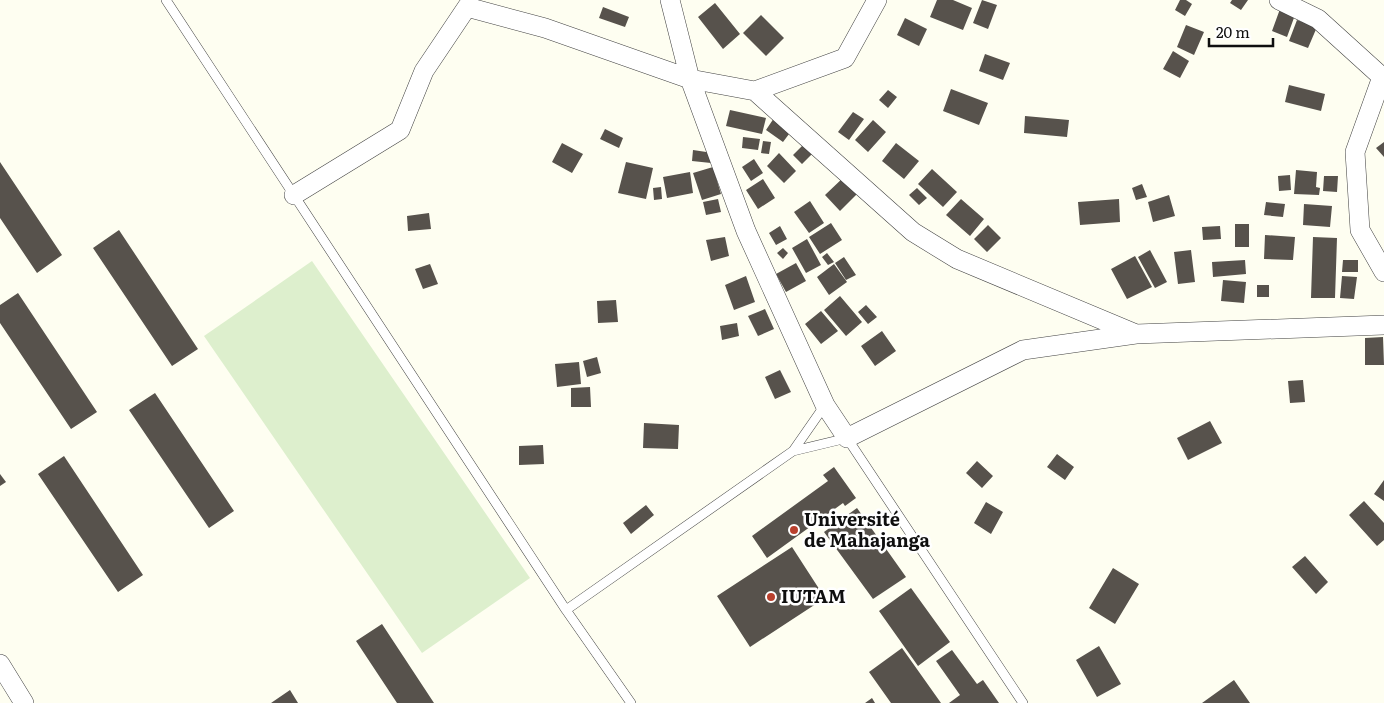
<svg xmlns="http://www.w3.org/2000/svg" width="1384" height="703" font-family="Literata,serif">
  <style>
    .pitch { fill: #ddefcd }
    .building { fill: #57524c }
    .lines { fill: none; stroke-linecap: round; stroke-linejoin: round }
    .service-casing { stroke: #424242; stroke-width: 10 }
    .minor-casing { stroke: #424242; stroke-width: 20 }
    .service { stroke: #fff; stroke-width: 9 }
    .minor { stroke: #fff; stroke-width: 19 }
    .poi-dot { fill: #b9402d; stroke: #fff; stroke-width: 2 }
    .labels { text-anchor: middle; stroke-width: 5; stroke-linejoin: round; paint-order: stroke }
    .poi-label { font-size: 18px; font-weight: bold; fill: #0f0f0f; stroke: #fff; text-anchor: start }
  </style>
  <rect width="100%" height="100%" fill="#fefef1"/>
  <path class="pitch" d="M312,261l218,317 -108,75 -218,-317z"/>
  <path class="building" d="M937,0h16l19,8 -9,22 -33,-13z
    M982,0l15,5 -9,24 -15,-6z
    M1180,0h6l6,4 -7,12 -10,-6z
    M1232,0h16l-7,10 -11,-7z
    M715,3l25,31 -17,15 -25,-32z
    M603,7l26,10 -4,10 -26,-9z
    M1280,9l15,6 -8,22 -15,-6z
    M761,15l23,23 -18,18 -23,-23z
    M905,18l22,11 -8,17 -22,-11z
    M1297,20l20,7 -9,21 -19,-7z
    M1186,25l18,7 -10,23 -17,-8z
    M1173,51l16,10 -9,17 -17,-9z
    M985,54l25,9 -7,17 -24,-9z
    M1289,85l36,9 -4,17 -36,-9z
    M951,89l37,14 -9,22 -36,-14z
    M888,90l9,7 -9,11 -9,-8z
    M730,110l36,8 -4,16 -36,-8z
    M853,112l11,7 -15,21 -11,-8z
    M1025,116l44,4 -2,17 -43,-4z
    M774,118l18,12 -9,12 -17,-12z
    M873,120l13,12 -18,20 -13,-12z
    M605,129l18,9 -4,10 -19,-9z
    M743,137l17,2 -2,11 -16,-2z
    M763,141l8,1 -2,12 -8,-1z
    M1384,142v15l-8,-9z
    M562,143l21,11 -11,19 -20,-11z
    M896,143l23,18 -15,18 -22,-18z
    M804,144l9,9 -11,11 -9,-9z
    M693,150l20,3 -2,10 -19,-2z
    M779,153l17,18 -12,12 -17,-17z
    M754,159l9,14 -12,8 -9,-14z
    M0,162l62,93 -25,18 -37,-55z
    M626,162l27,6 -7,31 -28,-6z
    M713,167l8,27 -19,6 -9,-27z
    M932,169l25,23 -14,15 -25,-23z
    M1296,170l21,2 -1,15 4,1 -1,7 -25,-1z
    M690,172l3,21 -26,5 -4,-21z
    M1290,175l1,15 -12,1 -1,-15z
    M845,176l15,15 -20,20 -15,-16z
    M1324,176h14l-1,16 -14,-1z
    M763,179l12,19 -17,11 -12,-19z
    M1142,184l5,13 -11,3 -4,-12z
    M661,187l1,12 -8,1 -1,-12z
    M917,188l10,10 -8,7 -10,-10z
    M1169,195l6,21 -22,6 -5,-20z
    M718,199l3,13 -15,3 -3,-13z
    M961,199l23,20 -14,17 -24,-21z
    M1119,199l1,23 -40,3 -2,-23z
    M810,201l14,22 -15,10 -15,-21z
    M1266,202l19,2 -2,13 -19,-2z
    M1304,204l28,2 -2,21 -27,-2z
    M429,213l2,16 -23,2 -1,-15z
    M831,223l11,17 -22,14 -11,-17z
    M1235,224h14v23h-14z
    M988,225l13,13 -14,14 -13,-13z
    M780,226l7,13 -11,6 -7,-12z
    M1220,226l1,13 -18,1 -1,-13z
    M119,230l79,119 -26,17 -79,-118z
    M1265,235l30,2 -2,23 -29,-1z
    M725,237l4,19 -18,5 -5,-21z
    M1313,237l24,1 -2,60h-24z
    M807,239l14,26 -15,8 -14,-25z
    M783,248l5,5 -5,6 -6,-6z
    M1150,250l17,32 -12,6 -17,-31z
    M1191,250l4,32 -17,2 -4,-32z
    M827,253l7,9 -6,3 -6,-8z
    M1135,256l17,31 -25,12 -16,-30z
    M844,257l12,18 -10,5 -11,-17z
    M1245,260l1,14 -33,3 -1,-15z
    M1343,260h15v12h-16z
    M796,263l10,18 -20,11 -10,-18z
    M430,264l8,20 -15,5 -8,-20z
    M834,264l13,18 -18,13 -12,-18z
    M746,276l9,26 -21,8 -9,-25z
    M1342,276l15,1 -3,22 -14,-1z
    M1223,280l23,2 -2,21 -23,-2z
    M1257,285h12v12h-12z
    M18,293l79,119 -26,17 -71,-106v-18z
    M840,296l22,26 -16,14 -22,-26z
    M616,300l2,22 -20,1 -1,-22z
    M866,305l11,12 -9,7 -10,-12z
    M765,309l9,20 -16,7 -10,-20z
    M821,311l17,20 -17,13 -16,-20z
    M737,323l2,13 -17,4 -2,-14z
    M882,331l14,20 -21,15 -14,-20z
    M1383,337l1,28h-19v-27z
    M597,357l4,16 -14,4 -4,-16z
    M579,362l2,22 -24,3 -2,-23z
    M780,370l11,22 -16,7 -10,-22z
    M1303,380l2,22 -15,1 -2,-22z
    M590,387l1,20h-20v-19z
    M155,393l79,118 -25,17 -80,-118z
    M1210,421l12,22 -34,17 -11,-22z
    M644,423l35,2 -1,24 -35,-1z
    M543,445l1,19 -25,1v-19z
    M1057,454l17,13 -9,13 -18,-13z
    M64,456l79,119 -25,17 -80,-118z
    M977,461l16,15 -11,12 -16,-15z
    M834,467l22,31 -11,8 -2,-3 -76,55 -15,-22 76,-55 -5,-6z
    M0,474l6,8 -6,4z
    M1384,480v21l-10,-7z
    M1364,501l20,22v17l-7,6 -28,-31z
    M986,502l17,10 -12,22 -17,-11z
    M646,505l8,10 -23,19 -8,-11z
    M857,508l49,69 -33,22 -49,-67z
    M792,547l33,51 -75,49 -33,-51z
    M1305,556l23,26 -12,12 -24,-27z
    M1113,568l26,16 -24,40 -26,-16z
    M911,588l39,54 -32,24 -39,-55z
    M382,624l52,79h-37l-41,-62z
    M1099,646l22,38 -24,13 -21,-37z
    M902,648l39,55h-50l-22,-31z
    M952,650l25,34 6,-4 16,23h-50l11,-8 -24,-34z
    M1234,680l16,23h-48z
    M290,690l8,13h-27z
    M872,698l3,5h-10z"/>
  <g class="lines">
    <g class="service-casing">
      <path id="service" d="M166,0l400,610 65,93
        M793,451l32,-46
        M566,610l227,-159 54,-13 176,265"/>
    </g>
    <g class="minor-casing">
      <path id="minor" d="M670,0l20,79 56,152 79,174 22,33 176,-88 113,-16
        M1279,0l39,19 64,58 -27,75 5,78 24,42
        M755,91l158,141 44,27 179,75 248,-9
        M294,195l106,-65 24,-59 43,-64 78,21 145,51 65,12 90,-33 32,-58
        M0,664l24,39"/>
    </g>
    <use href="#service" class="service"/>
    <use href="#minor" class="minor"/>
  </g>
  <g class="poi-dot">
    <circle cx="794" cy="530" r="5"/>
    <circle cx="771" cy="597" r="5"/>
  </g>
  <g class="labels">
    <g class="poi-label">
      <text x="804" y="526">Université<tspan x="804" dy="21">de Mahajanga</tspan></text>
      <text x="781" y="603">IUTAM</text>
    </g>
  </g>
  <path d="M1209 38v8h64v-8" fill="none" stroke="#0f0f0f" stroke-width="2.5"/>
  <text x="1216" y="38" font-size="15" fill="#0f0f0f" stroke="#ffffff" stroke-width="4" paint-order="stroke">20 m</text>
</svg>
